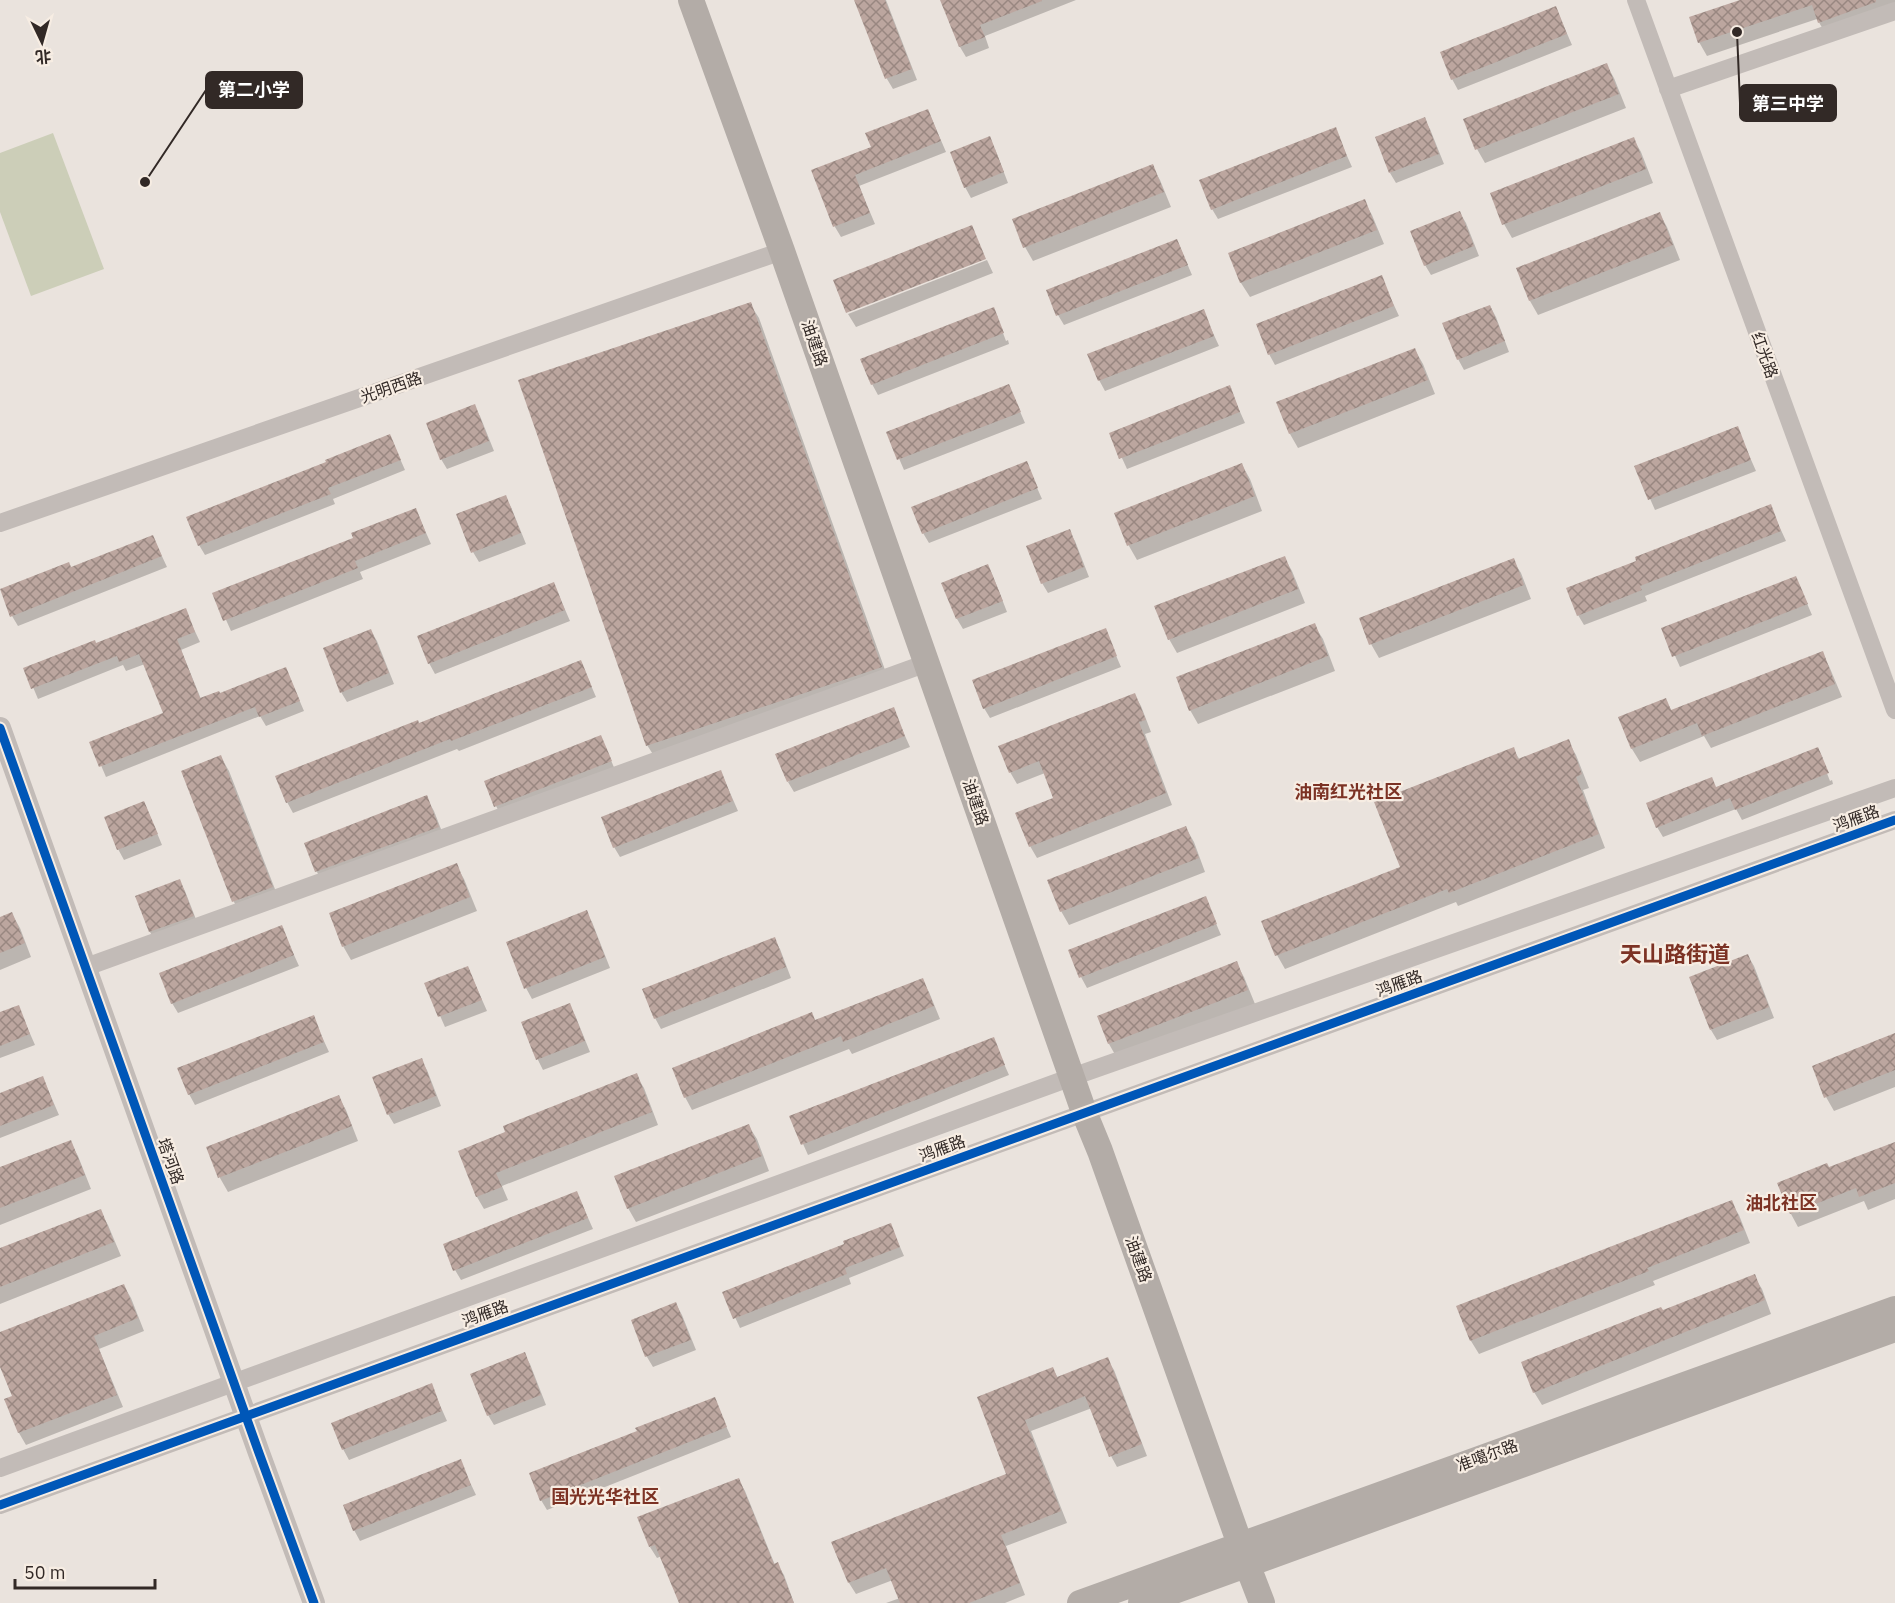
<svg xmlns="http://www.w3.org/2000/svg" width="1895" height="1603" font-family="'IBM Plex Sans','Noto Sans SC',sans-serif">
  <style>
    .pitch { fill: #ccceb8 }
    .shadow { fill: #0003 }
    .building { fill: url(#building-cross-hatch) }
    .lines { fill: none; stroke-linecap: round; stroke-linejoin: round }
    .minor { stroke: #c2bbb7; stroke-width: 18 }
    .tertiary { stroke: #c2bbb7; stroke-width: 22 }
    .secondary { stroke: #b3aca7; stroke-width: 26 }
    .cycleway-casing { stroke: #f7ede3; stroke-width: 13 }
    .cycleway { stroke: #0057b8; stroke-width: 9 }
    .labels { text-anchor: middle; stroke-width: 4.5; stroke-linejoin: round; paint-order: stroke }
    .street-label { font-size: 16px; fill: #322926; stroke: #f7ede3 }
    .neighbourhood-label { font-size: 18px; font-weight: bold; fill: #7c3224; stroke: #f7ede3 }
    .district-label { font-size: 22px; font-weight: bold; fill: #7c3224; stroke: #f7ede3 }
    .leader { fill: none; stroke: #322926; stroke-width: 2 }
    .callout-dot { fill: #322926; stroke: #f7ede3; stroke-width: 2 }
    .callout { fill: #322926; stroke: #322926; stroke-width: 2 }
    .callout-label { font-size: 18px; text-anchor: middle; font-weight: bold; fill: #fff }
  </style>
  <defs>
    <pattern id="building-cross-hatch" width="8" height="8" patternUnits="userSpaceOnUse" patternTransform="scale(1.5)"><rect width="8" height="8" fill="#bca69f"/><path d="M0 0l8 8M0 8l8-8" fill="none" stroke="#998781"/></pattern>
  </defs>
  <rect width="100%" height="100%" fill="#eae3dd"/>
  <path class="pitch" d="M53,133l51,136 -73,27 -31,-84v-59z"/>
  <path class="shadow" d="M856,0h30l31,80 -24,9 -6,-10z
    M942,0h134l-91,36 4,12 -23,9 -6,-10z
    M1745,0h150v11l-68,25 -10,-17 -110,37 -8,-14z
    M1556,8l16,37 -114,45 -6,-11z
    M1606,64l8,14 12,30 -141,55 -8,-14 -12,-29z
    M928,110l18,42 -87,34 16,38 -34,13 -6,-10 -22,-56 60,-24z
    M1424,119l6,10 14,35 -48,19 -6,-10z
    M1335,129l17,38 -134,52 -6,-10z
    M1633,138l8,14 12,31 -141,55 -8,-14z
    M995,149l13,34 -37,15 -6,-11z
    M1152,166l8,14 11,27 -138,54 -8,-14z
    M1364,201l8,14 12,29 -134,53 -9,-14 -11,-29z
    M1460,213l6,10 13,33 -48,19 -6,-10z
    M1659,213l8,14 13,33 -142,55 -8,-14 -12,-32z
    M1177,240l15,35 -128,50 -6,-10z
    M987,260l6,13 -137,54 -8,-13z
    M1381,277l18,39 -124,49 -6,-11z
    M750,304l9,14 130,363 -233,78 -9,-14z
    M1490,306l6,11 13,35 -45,18 -6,-11z
    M993,309l5,8h-1l9,24 2,-1 1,4 -131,51 -6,-11z
    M1203,311l16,35 -114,45 -6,-11z
    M1415,350l8,14 12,30 -137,54 -8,-14 -12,-31z
    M1009,386l16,37 -121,47 -16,-37z
    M1229,387l16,36 -118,46 -16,-35z
    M474,406l6,10 14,35 -47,18 -6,-10z
    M1737,428l19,43 -101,39 -19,-43z
    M390,436l15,34 -72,29 2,5 -130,51 -6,-10 129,-82z
    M1026,463l16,36 -113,44 -6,-10z
    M1242,465l8,14 12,32 -125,49 -8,-14 -13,-32z
    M505,497l6,10 15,37 -47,18 -6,-10z
    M1770,506l16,35 -141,55 2,5 -63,24 -6,-10z
    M416,510l15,34 -71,28 3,7 -132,52 -17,-38 141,-54z
    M1069,531l6,10 14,36 -41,16 -6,-10z
    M153,537l14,30 -149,59 -6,-10 59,-47z
    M1284,557l8,14 13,32 -128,50 -8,-14z
    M1513,560l8,13 10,26 -152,59 -8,-14 -10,-25z
    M988,566l5,10 14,36 -44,17 -6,-10 -14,-36z
    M1796,578l16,37 -132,52 -17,-38z
    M554,584l16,37 -135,53 -6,-11z
    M185,610l15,32 -19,8 20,49 19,-4 66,-26 18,42 -38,15 -6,-10 -154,61 -15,-35 74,-28 -20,-50 -19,7 -3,-6 -85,34 -13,-31 71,-23z
    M1314,625l9,14 12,32 -137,53 -8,-14z
    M1105,630l16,37 -131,51 -6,-10z
    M371,631l6,10 17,43 -47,18 -6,-10z
    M1822,653l7,13 13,31 -131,51 -7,-12 -64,26 -8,-13 -12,-31 45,-18 7,11z
    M581,662l15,35 -137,54 -2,-2 -164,64 -6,-11 132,-77z
    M1134,694l7,12 10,26 -6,2 27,71 -135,53 -7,-12 25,-47 -10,-26 -28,11 -7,-12z
    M893,709l17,38 -116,45 -6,-10z
    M601,737l15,35 -114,45 -6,-11z
    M1568,741l8,14 13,33 -6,2 22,58 -147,58 -2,-4 -171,67 -8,-14 -14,-33 139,-54 111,-119 7,11z
    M1818,749l5,9h-2l9,23 2,-1 1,4 -91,36 -6,-11 -73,28 -6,-10 59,-39z
    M221,757l8,14 51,131 -38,14 -8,-14 -51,-130z
    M721,772l17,39 -118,46 -6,-10z
    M426,797l8,14 12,31 -121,44 -8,-14 -11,-28z
    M144,802l18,43 -38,15 -6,-11z
    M1186,828l8,14 11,30 -136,53 -8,-14z
    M456,865l8,14 13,32 -126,49 -8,-14z
    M179,880l6,11 14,36 -43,15 -6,-10 -13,-35z
    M1205,898l16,37 -134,53 -6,-11z
    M586,912l6,10 18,46 -78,31 -6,-11z
    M12,914l8,14 11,29 -31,13v-52z
    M281,926l18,40 -121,47 -6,-10z
    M774,939l6,10 11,29 -130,51 -6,-11z
    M1748,956l6,10 20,52 -57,22 -6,-10z
    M1236,963l8,14 11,27 -138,54 -8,-14 -10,-28z
    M468,968l19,43 -42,16 -19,-43z
    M922,980l7,12 11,27 -88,35 -3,-5 -157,61 -7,-13 130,-76z
    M569,1005l6,10 15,37 -47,18 -5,-10 -15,-37z
    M18,1006l17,39 -35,13v-45z
    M313,1017l16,35 -134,53 -6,-11z
    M1895,1035v52l-61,24 -8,-14 -12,-31z
    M993,1039l16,36 -201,80 -17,-38z
    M421,1060l6,10 14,36 -47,18 -6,-10z
    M636,1075l8,13 14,37 -156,61 6,14 -24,9 -7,-12 -17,-45z
    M43,1078l16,37 -59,23v-43z
    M338,1096l8,14 12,31 -130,51 -8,-14 -12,-30z
    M748,1125l9,14 12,32 -133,51 -8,-14z
    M70,1142l8,14 13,33 -91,36v-56z
    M1895,1143v56l-27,11 -4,-9 -66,26 -7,-13 -12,-30 50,-15z
    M577,1193l16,36 -132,51 -6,-10z
    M1731,1202l8,13 11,28 -97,38 2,4 -176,69 -8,-13 -13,-34z
    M100,1211l8,14 13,31 -121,48v-54z
    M890,1224l14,32 -55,22 2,6 -111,44 -16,-35 122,-48z
    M1754,1276l8,13 9,25 -229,91 -8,-13 129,-80z
    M124,1286l7,12 13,33 -45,18 24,58 -97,38 -7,-12 -5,-36 -14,-34v-29z
    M676,1304l6,11 14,35 -43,17 -6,-10 -14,-36z
    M524,1354l6,10 16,41 -52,20 -6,-10z
    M1107,1359l7,11 33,86 -30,11 -6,-11 -19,-48 -61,23 36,92 -61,23 19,49 -20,8h-119l14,-5 -7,-18 -37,14 -7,-11 -16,-40 175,-68 -29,-77 74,-29 5,9z
    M431,1385l16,36 -98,39 -6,-11z
    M714,1399l17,38 -184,73 -6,-10 98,-68z
    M460,1461l16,34 -116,46 -6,-11z
    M738,1479l7,12 30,74 2,-1 7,11 10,28h-113l-19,-47 -5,2 -7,-11z"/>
  <path class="building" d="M854,0h31l27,69 -27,10z
    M940,0h102v1l-62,24 5,12 -26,10z
    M1740,0h136v2l-58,21 -6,-18 -114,38 -9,-26z
    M1556,6l11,28 -116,46 -11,-28z
    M1607,63l12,31 -144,56 -12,-31z
    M928,109l13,32 -86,34 15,38 -37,14 -22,-57 60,-23 -6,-14z
    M1425,117l14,37 -50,19 -14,-36z
    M1336,127l11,29 -136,54 -12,-30z
    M990,136l14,36 -40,16 -14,-36z
    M1634,137l12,32 -144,56 -12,-32z
    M1153,164l11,28 -141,56 -11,-29z
    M1365,199l12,31 -137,53 -12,-30z
    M1460,211l14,35 -50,20 -14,-35z
    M1660,212l13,33 -144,56 -13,-33z
    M972,225l14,34 -140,54 -13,-33z
    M1177,239l11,26 -132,51 -10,-26z
    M1382,275l12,31 -126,49 -12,-31z
    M751,302l131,365 -236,79 -128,-366z
    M1490,305l15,36 -48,19 -15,-37z
    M994,307l10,26 -133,52 -11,-26z
    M1204,309l10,27 -116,45 -11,-27z
    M1415,348l13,32 -139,54 -13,-32z
    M1009,384l12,28 -124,48 -11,-28z
    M1230,385l10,27 -121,47 -10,-26z
    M475,404l14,37 -49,19 -14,-37z
    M1738,426l13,34 -103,40 -14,-34z
    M390,434l11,26 -73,28 3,6 -133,52 -12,-29 140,-55 -1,-2z
    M1027,461l11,27 -116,46 -11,-27z
    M1242,463l13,33 -128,50 -13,-33z
    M506,495l15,38 -50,20 -15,-39z
    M1771,504l10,27 -141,55 2,4 -65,26 -11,-28 70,-27 -1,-4z
    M416,508l10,25 -71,28 3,7 -135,53 -11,-28 141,-55 -2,-5z
    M1070,529l14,38 -43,17 -15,-38z
    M153,535l9,21 -152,61 -10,-28 69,-27 2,5z
    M1285,556l13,33 -130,51 -14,-34z
    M1514,558l10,27 -155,60 -10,-27z
    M988,564l15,37 -47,18 -15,-36z
    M1796,576l12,28 -136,53 -11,-29z
    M554,582l11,28 -137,54 -11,-28z
    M186,608l9,24 -18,7 23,59 19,-7 1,2 66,-26 14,34 -41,16 -4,-10 -156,60 -10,-25 74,-29 -24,-59 -20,8 -2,-6 -86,33 -8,-21 72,-28 1,3z
    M1315,623l13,33 -139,55 -13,-34z
    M1106,628l11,28 -134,53 -11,-29z
    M371,629l18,44 -49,20 -17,-45z
    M1823,651l12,33 -133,52 -5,-13 -66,26 -13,-32 48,-19 5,12z
    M581,660l11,27 -141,54 -1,-2 -164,64 -11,-27 143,-56 1,3z
    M1135,693l11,27 -7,2 27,71 -137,54 -14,-34 38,-15 -14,-37 -30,12 -11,-27z
    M894,707l11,29 -118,46 -12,-28z
    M601,735l11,26 -118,46 -10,-26z
    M1569,739l13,35 -6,3 23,57 -150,59 -2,-4 -172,67 -14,-35 139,-54 -26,-65 140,-55 4,12z
    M1818,747l11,26 -94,37 -5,-12 -74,30 -10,-25 66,-26 4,10z
    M221,755l52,132 -41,15 -51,-131z
    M721,770l12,31 -120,47 -12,-31z
    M427,795l12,32 -124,45 -11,-29z
    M144,801l14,33 -41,16 -13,-33z
    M1186,826l13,32 -139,54 -13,-32z
    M457,863l13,34 -128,50 -13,-34z
    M180,879l14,37 -45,16 -14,-36z
    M1206,896l11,28 -138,54 -11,-28z
    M587,910l18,47 -81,32 -18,-47z
    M12,912l13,31 -25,10v-36z
    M282,925l12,30 -123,49 -12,-31z
    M775,937l11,30 -132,52 -12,-30z
    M1748,954l21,53 -59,23 -21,-53z
    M1237,961l11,29 -140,54 -11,-28z
    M468,966l14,34 -44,17 -14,-34z
    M923,978l11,28 -91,36 -2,-6 -157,62 -12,-30 140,-56 3,8z
    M570,1003l15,38 -49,19 -15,-38z
    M19,1005l11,29 -30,12v-34z
    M314,1015l10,27 -136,53 -11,-27z
    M1895,1033v37l-71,28 -12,-32z
    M994,1037l11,28 -204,80 -12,-29z
    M422,1058l14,38 -49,19 -15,-38z
    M637,1073l15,39 -156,61 6,14 -26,10 -18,-46 47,-19 -2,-6z
    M43,1076l11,29 -54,21v-33z
    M339,1095l13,31 -134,52 -12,-31z
    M749,1124l13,32 -135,53 -13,-33z
    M71,1140l14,35 -85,33v-41z
    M1895,1142v41l-36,14 -3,-9 -66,26 -13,-31 50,-20 2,4z
    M577,1191l11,27 -135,53 -10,-27z
    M1732,1200l12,30 -97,38 2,3 -179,70 -14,-35z
    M101,1209l13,33 -114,45v-39z
    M891,1223l9,24 -55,21 2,6 -114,45 -11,-27 122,-48 -1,-3z
    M1755,1274l10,26 -232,93 -12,-31 140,-55 2,3z
    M124,1284l14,34 -44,18 23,59 -99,38 -14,-34 8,-3 -12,-29v-35z
    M676,1302l15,38 -46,17 -14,-37z
    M525,1352l16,43 -54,21 -17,-42z
    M1108,1357l34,87 -33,13 -24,-61 -60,24 36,91 -60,24 19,48 -51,20h-69l-14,-35 -38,15 -17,-41 175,-68 -29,-77 76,-30 4,10z
    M432,1383l10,28 -100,39 -11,-27z
    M715,1397l12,30 -187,74 -11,-28 108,-42 -2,-3z
    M461,1459l10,26 -118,46 -10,-26z
    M739,1478l35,86 4,-2 16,41h-115l-24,-58 -6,2 -12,-30z"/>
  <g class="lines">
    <path class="minor" d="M1636,0l259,710
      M1668,89l227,-78
      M0,523l782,-272
      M86,967l841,-304
      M0,1468l1072,-391 823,-289
      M0,1505l1895,-685"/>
    <path class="tertiary" d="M0,728l259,725 55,150"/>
    <path class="secondary" d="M691,0l91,251 302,861 16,39 147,413 15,39
      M1080,1603l815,-294
      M1141,1603l754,-274"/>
    <g class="cycleway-casing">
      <path id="cycleway" d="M0,728l259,725 55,150
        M0,1505l1895,-685"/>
    </g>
    <use href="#cycleway" class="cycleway"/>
  </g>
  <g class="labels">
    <g class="street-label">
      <text transform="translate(815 343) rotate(71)" y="6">油建路</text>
      <text transform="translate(1765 355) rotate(70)" y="6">红光路</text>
      <text transform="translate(391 387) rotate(-19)" y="6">光明西路</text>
      <text transform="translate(976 802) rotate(71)" y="6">油建路</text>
      <text transform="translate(1856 818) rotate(-20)" y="6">鸿雁路</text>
      <text transform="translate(1399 983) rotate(-20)" y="6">鸿雁路</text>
      <text transform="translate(942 1148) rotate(-20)" y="6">鸿雁路</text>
      <text transform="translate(171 1161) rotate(70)" y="6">塔河路</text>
      <text transform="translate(1139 1259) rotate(70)" y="6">油建路</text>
      <text transform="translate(485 1313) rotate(-20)" y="6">鸿雁路</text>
      <text transform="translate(1487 1455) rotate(-20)" y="6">准噶尔路</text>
    </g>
    <g class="neighbourhood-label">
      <text x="1348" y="798">油南红光社区</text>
      <text x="1781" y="1209">油北社区</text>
      <text x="605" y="1503">国光光华社区</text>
    </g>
    <g class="district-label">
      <text x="1675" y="962">天山路街道</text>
    </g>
  </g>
  <path class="leader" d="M145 182L206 90M1737 32L1740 103"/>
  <g class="callout-dot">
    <circle cx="145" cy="182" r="6"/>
    <circle cx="1737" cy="32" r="6"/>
  </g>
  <g class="callout">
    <rect x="206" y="72" width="96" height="36" rx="6"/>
    <rect x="1740" y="85" width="96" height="36" rx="6"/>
  </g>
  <g class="callout-label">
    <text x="254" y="96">第二小学</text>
    <text x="1788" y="110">第三中学</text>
  </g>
  <g transform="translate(42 42) rotate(175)" stroke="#f7ede3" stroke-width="4.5" paint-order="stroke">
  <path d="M0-4.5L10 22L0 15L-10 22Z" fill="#322926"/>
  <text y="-9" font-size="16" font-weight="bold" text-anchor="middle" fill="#322926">北</text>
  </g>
  <path d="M15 1579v9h140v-9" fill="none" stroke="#322926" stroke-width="3"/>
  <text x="24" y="1579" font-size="18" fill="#322926" stroke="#f7ede3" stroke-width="4.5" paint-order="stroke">50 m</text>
</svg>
